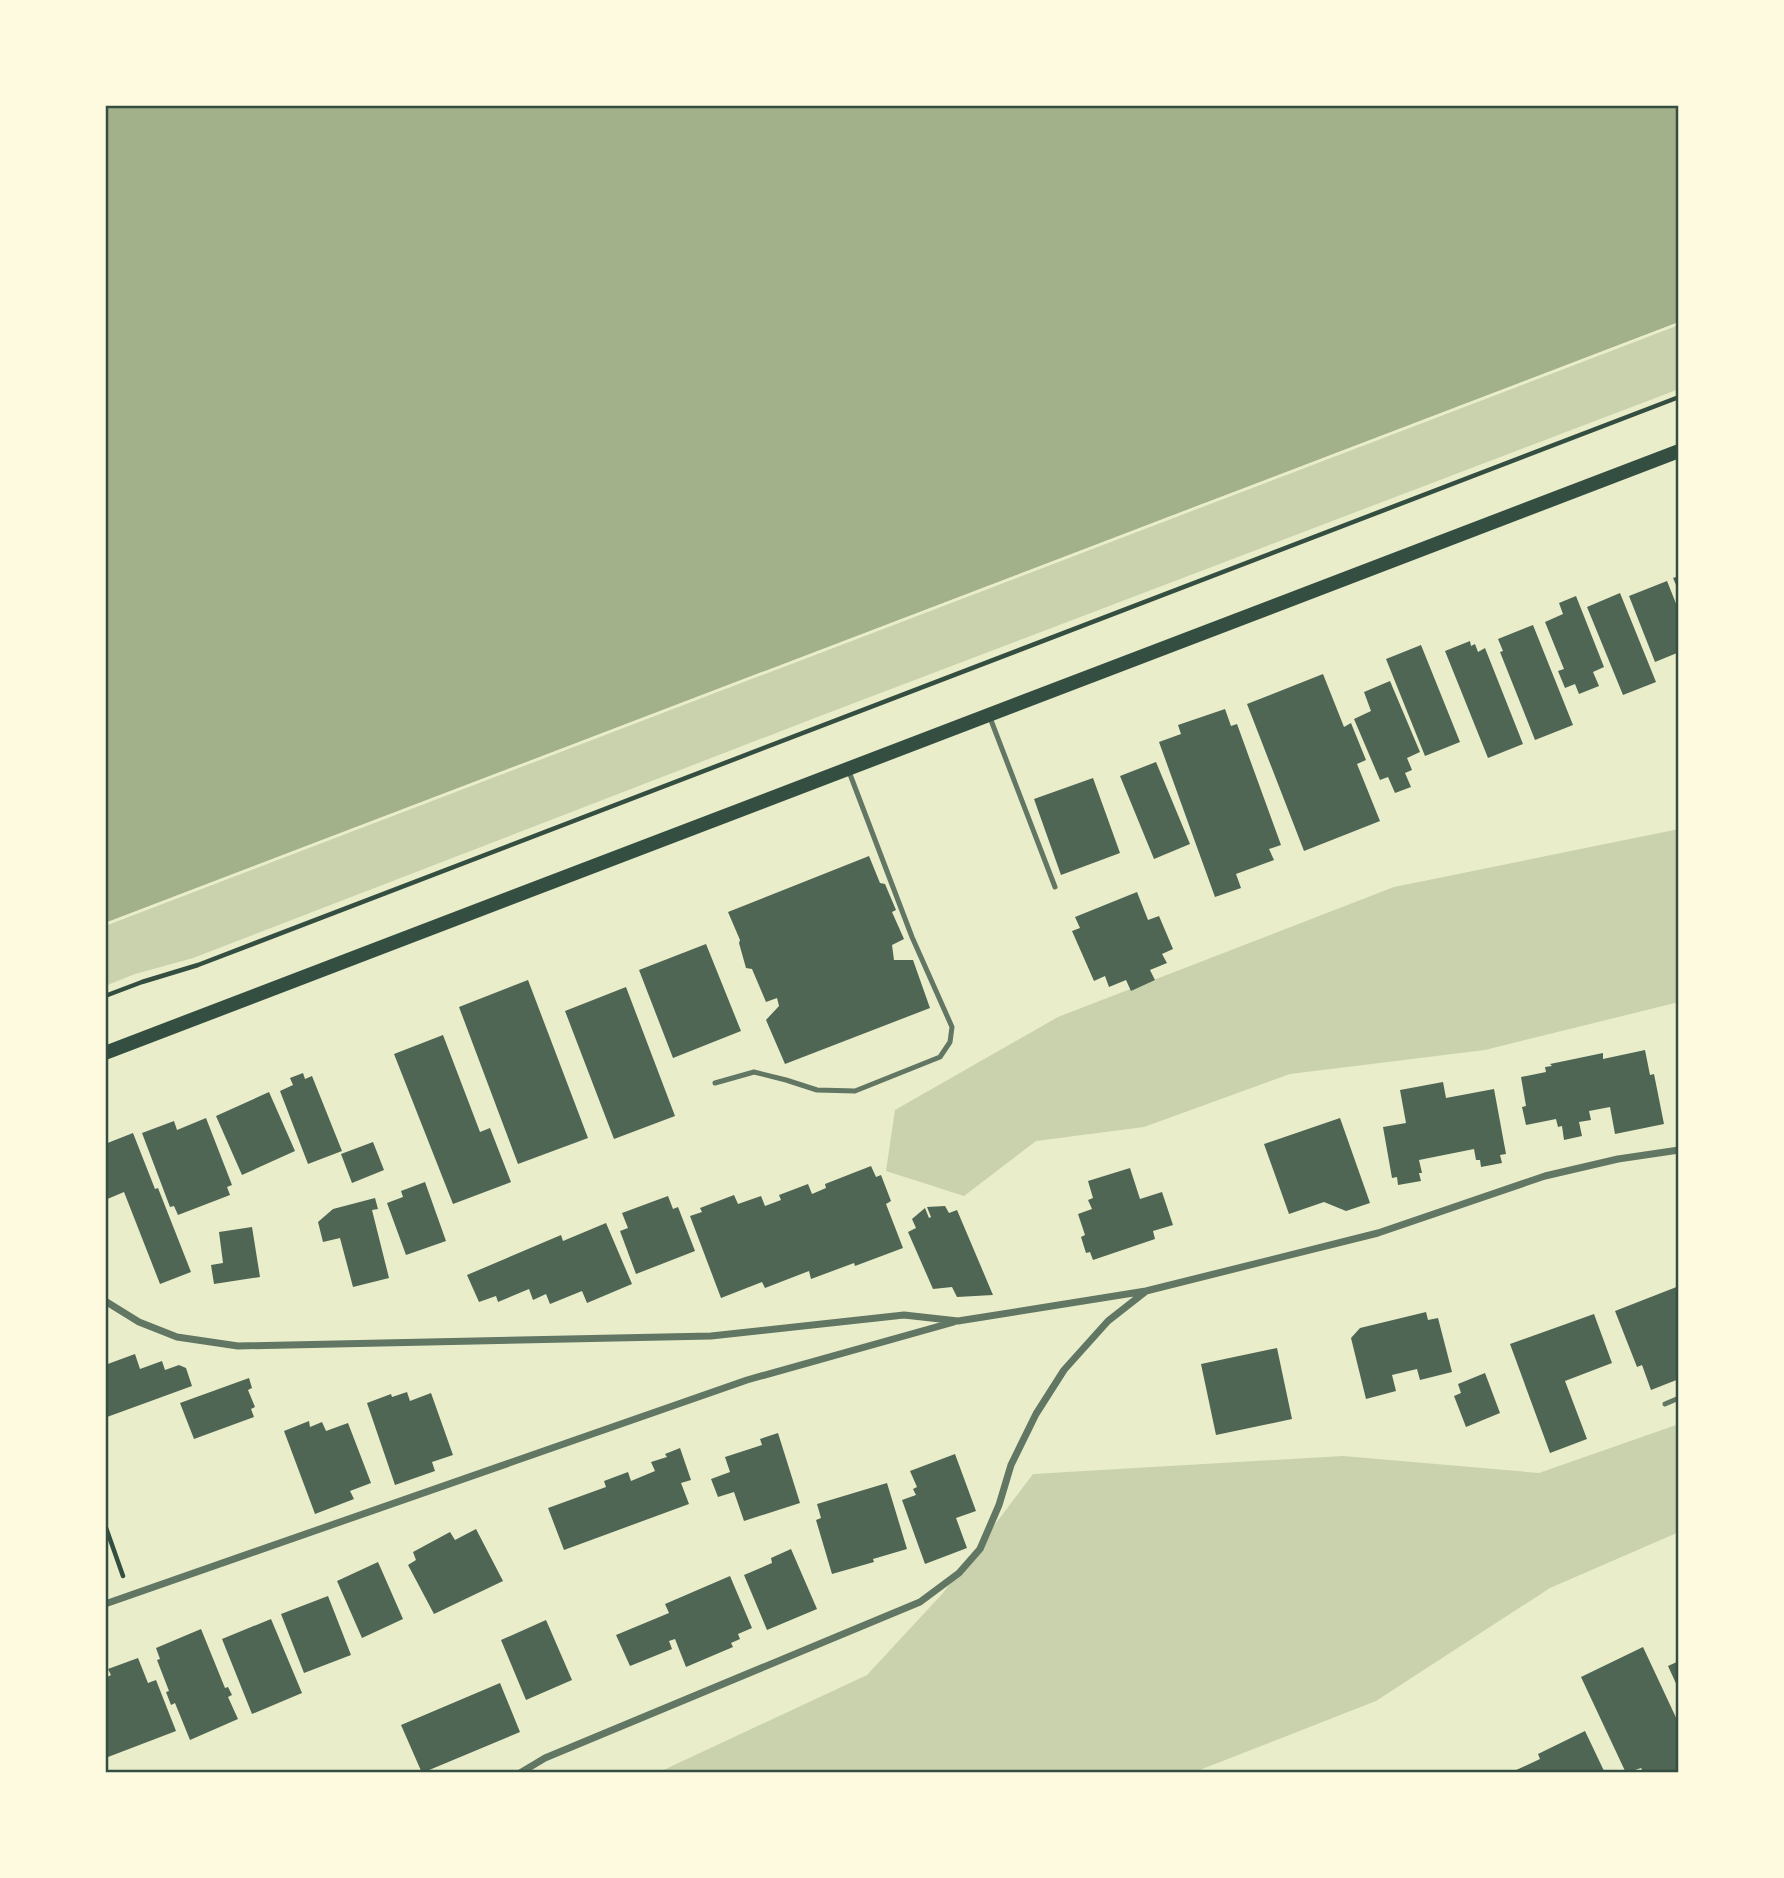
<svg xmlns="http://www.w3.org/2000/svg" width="1784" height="1878" font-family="Inter,sans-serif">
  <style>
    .green { fill: #cad2ad }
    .water { fill: #a3b18a }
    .pier { fill: #e9edc9 }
    .building { fill: #4f6655 }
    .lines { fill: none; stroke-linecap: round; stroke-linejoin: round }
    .path { stroke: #344e41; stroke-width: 4.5 }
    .service { stroke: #617663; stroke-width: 5 }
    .minor { stroke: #617663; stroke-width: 7 }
    .secondary { stroke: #344e41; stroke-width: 14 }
    .neatline { fill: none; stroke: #344e41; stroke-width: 2.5 }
  </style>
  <rect width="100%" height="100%" fill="#e9edc9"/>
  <path class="green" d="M1679,322v67l-859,327 -627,242 -58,16 -30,12v-63z
    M1679,829v173l-194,48 -195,24 -146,53 -108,14 -72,55 -78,-25 9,-61 163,-93 336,-130z
    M1679,1424v108l-129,56 -174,113 -184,72h-535l210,-98 76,-82 90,-119 310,-18 196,17z"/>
  <path class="water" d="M105,105h1574v217l-1574,601z"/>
  <path class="pier" d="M1679,322v3l-1574,601v-3z"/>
  <path class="building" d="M1679,576v16l-6,-14z
    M1667,581l12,30v47l-2,-5 -22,9 -26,-66z
    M1620,593l36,89 -33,13 -36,-88z
    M1576,596l28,71 -11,5 6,14 -20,8 -4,-10 -10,4 -7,-17 6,-2 -19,-47 18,-8 -4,-11z
    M1533,625l40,100 -38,15 -35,-88 3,-1 -5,-12z
    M1470,641l1,5 4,-2 3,8 7,-4 38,96 -35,14 -43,-107z
    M1421,645l39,97 -35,14 -39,-97z
    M1323,674l21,53 7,-4 15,37 -9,4 23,57 -76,30 -57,-147z
    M1390,681l30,71 -13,6 5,12 -7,3 6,14 -16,6 -7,-16 -8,3 -26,-61 17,-8 -7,-19z
    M1225,709l6,17 6,-2 44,121 -12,4 5,11 -38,14 5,14 -26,9 -56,-155 22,-8 -3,-9z
    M1156,762l34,82 -36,15 -34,-83z
    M1093,778l27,75 -59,22 -27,-76z
    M869,856l11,27 5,1 11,26 -4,2 12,27 -12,6 2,15h19l17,48 -145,56 -19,-44 13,-14 -2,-8 -11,4 -14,-33 -6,-1 -7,-25 1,-3 -12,-28z
    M1137,892l11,28 11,-4 14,33 -11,5 5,9 -17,7 5,10 -24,11 -5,-11 -17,7 -4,-11 -11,5 -22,-50 8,-3 -5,-11z
    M706,944l35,87 -68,27 -34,-88z
    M528,980l60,158 -70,26 -59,-157z
    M626,987l49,129 -61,23 -49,-128z
    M443,1035l37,97 10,-4 21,54 -58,22 -59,-150z
    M1645,1050l5,25 4,-1 10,50 -49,10 -5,-27 -21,4 2,9 -12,2 3,14 -18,4 -2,-14 -4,1 -2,-8 -30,6 -4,-18 4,-1 -5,-29 25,-5 -1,-5 7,-1 -2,-2 53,-11v6z
    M303,1073l2,6 7,-3 30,75 -34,13 -28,-73 13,-6 -3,-7z
    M1443,1082l3,16 48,-9 12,65 -6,1 2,8 -21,4 -1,-7h-4l-2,-11 -55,11 3,13h-3l2,8 -23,4 -1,-8 -5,1 -9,-51 23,-4 -6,-33z
    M269,1092l26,59 -53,24 -26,-59z
    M206,1118l26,67 -5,2 3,8 -52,20 -4,-9 -4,1 -28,-74 32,-12 3,9z
    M1340,1118l30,85 -24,8 -22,-9 -35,12 -25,-70z
    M133,1133l22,56 3,-1 33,84 -31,12 -36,-92 -19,8v-56z
    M373,1142l11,28 -32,13 -11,-29z
    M871,1166l5,11 5,-2 10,26 -5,3 17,44 -48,18 -1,-3 -43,16 -2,-8 -44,17 -3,-6 -41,16 -31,-82 12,-4 -2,-4 34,-13 4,9 23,-8 4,10 16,-6 -2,-5 29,-11 4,10 14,-6 -1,-4z
    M1130,1168l10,31 22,-7 11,33 -20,6 2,8 -62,21 -3,-8 -4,1 -5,-16 4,-2 -7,-21 14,-5 -4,-9 5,-2 -5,-17z
    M425,1182l21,59 -40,14 -19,-52 16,-6 -2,-6z
    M668,1196l5,13 5,-2 17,44 -59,23 -16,-43 8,-3 -6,-15z
    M375,1198l3,11 -6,1 17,68 -36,9 -13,-49 -17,4 -5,-20 15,-13z
    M945,1206l4,7 8,-3 36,85 -36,2 -5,-10 -19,2 -25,-57 8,-4 -4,-9 13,-11 4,10 2,-1 -4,-10z
    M606,1223l26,61 -45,19 -5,-12 -32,13 -4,-10 -13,6 -4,-11 -31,13 -2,-6 -17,6 -12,-27 94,-40 2,6z
    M252,1227l8,50 -46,7 -3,-19 12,-2 -4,-31z
    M1679,1286v93l-28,11 -9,-25 -5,2 -22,-56z
    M1426,1312l2,8 10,-2 14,54 -32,8 -3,-11 -25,6 4,16 -30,8 -15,-61 9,-10z
    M1594,1314l18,49 -47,18 22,58 -37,14 -40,-109z
    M1277,1348l15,71 -76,16 -15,-71z
    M135,1354l5,15 22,-8 3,9 14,-5 7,3 6,18 -85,31 -2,-7v-45z
    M1485,1373l15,40 -34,14 -12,-31 7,-3 -3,-9z
    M249,1378l3,10 -4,2 7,17 -4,2 3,8 -60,22 -14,-36z
    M407,1392l3,9 21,-8 22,62 -21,7 3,9 -40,14 -28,-82 24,-9 1,3z
    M309,1421l1,6 12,-5 4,9 22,-8 23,60 -21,8 4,8 -39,15 -31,-83z
    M778,1433l22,70 -56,18 -10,-29 -16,5 -7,-18 19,-7 -5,-15 37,-12 -2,-6z
    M680,1448l11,32 -10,3 8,21 -125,46 -16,-42 58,-21 -2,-6 24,-9 3,9 24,-10 -4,-9 16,-5 -2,-3z
    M955,1454l21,57 -20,7 11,30 -42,16 -23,-64 14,-5 -3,-6 4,-2 -7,-16z
    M887,1483l20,66 -34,10 1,3 -42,12 -16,-54 5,-2 -4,-14z
    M476,1529l27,52 -69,33 -26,-49 8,-5 -3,-8 37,-20 5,8z
    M791,1549l26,60 -50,21 -23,-55 28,-12 -1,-5z
    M378,1562l25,57 -41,19 -25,-57z
    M730,1576l22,52 -14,6 2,5 -9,4 2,4 -47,20 -11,-28 -6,2 3,8 -42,17 -14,-31 53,-22 -4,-9z
    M328,1596l23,59 -47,18 -23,-59z
    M271,1619l31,74 -50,21 -30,-75z
    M546,1620l26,60 -46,20 -25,-60z
    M201,1629l24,59 3,-1 4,8 -4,2 10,22 -48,21 -15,-37 -4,2 -5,-13 3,-1 -12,-31 3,-1 -4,-11z
    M1643,1647l36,77v49h-35l-3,-5 -15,5 -45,-96z
    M138,1658l10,25 8,-3 20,51 -68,26 -3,-7v-72l6,-3 -3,-6z
    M1679,1661v29l-11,-24z
    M500,1683l20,49 -98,41 -21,-48z
    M1585,1731l20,42h-90l-1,-2 26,-12 -2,-5z"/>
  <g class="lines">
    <path class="path" d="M105,996l37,-14 56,-17 1481,-568
      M105,1525l18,51"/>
    <path class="service" d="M989,715l66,172
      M715,1083l39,-11 32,8 31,10 38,1 85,-34 10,-15 2,-15 -40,-90 -64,-168
      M1665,1404l14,-6"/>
    <path class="minor" d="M105,1301l34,21 38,15 61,9 473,-10 193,-21 54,6 188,-30 232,-58 167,-57 73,-17 61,-9
      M105,1604l642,-224 207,-58
      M520,1773l25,-15 375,-156 39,-29 21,-24 19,-44 12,-40 25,-51 28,-44 44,-49 37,-29"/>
    <path class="secondary" d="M105,1053l1574,-602"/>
  </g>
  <rect width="1784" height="1878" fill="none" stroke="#fefae0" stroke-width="214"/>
  <rect x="107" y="107" width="1570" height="1664" class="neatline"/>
</svg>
